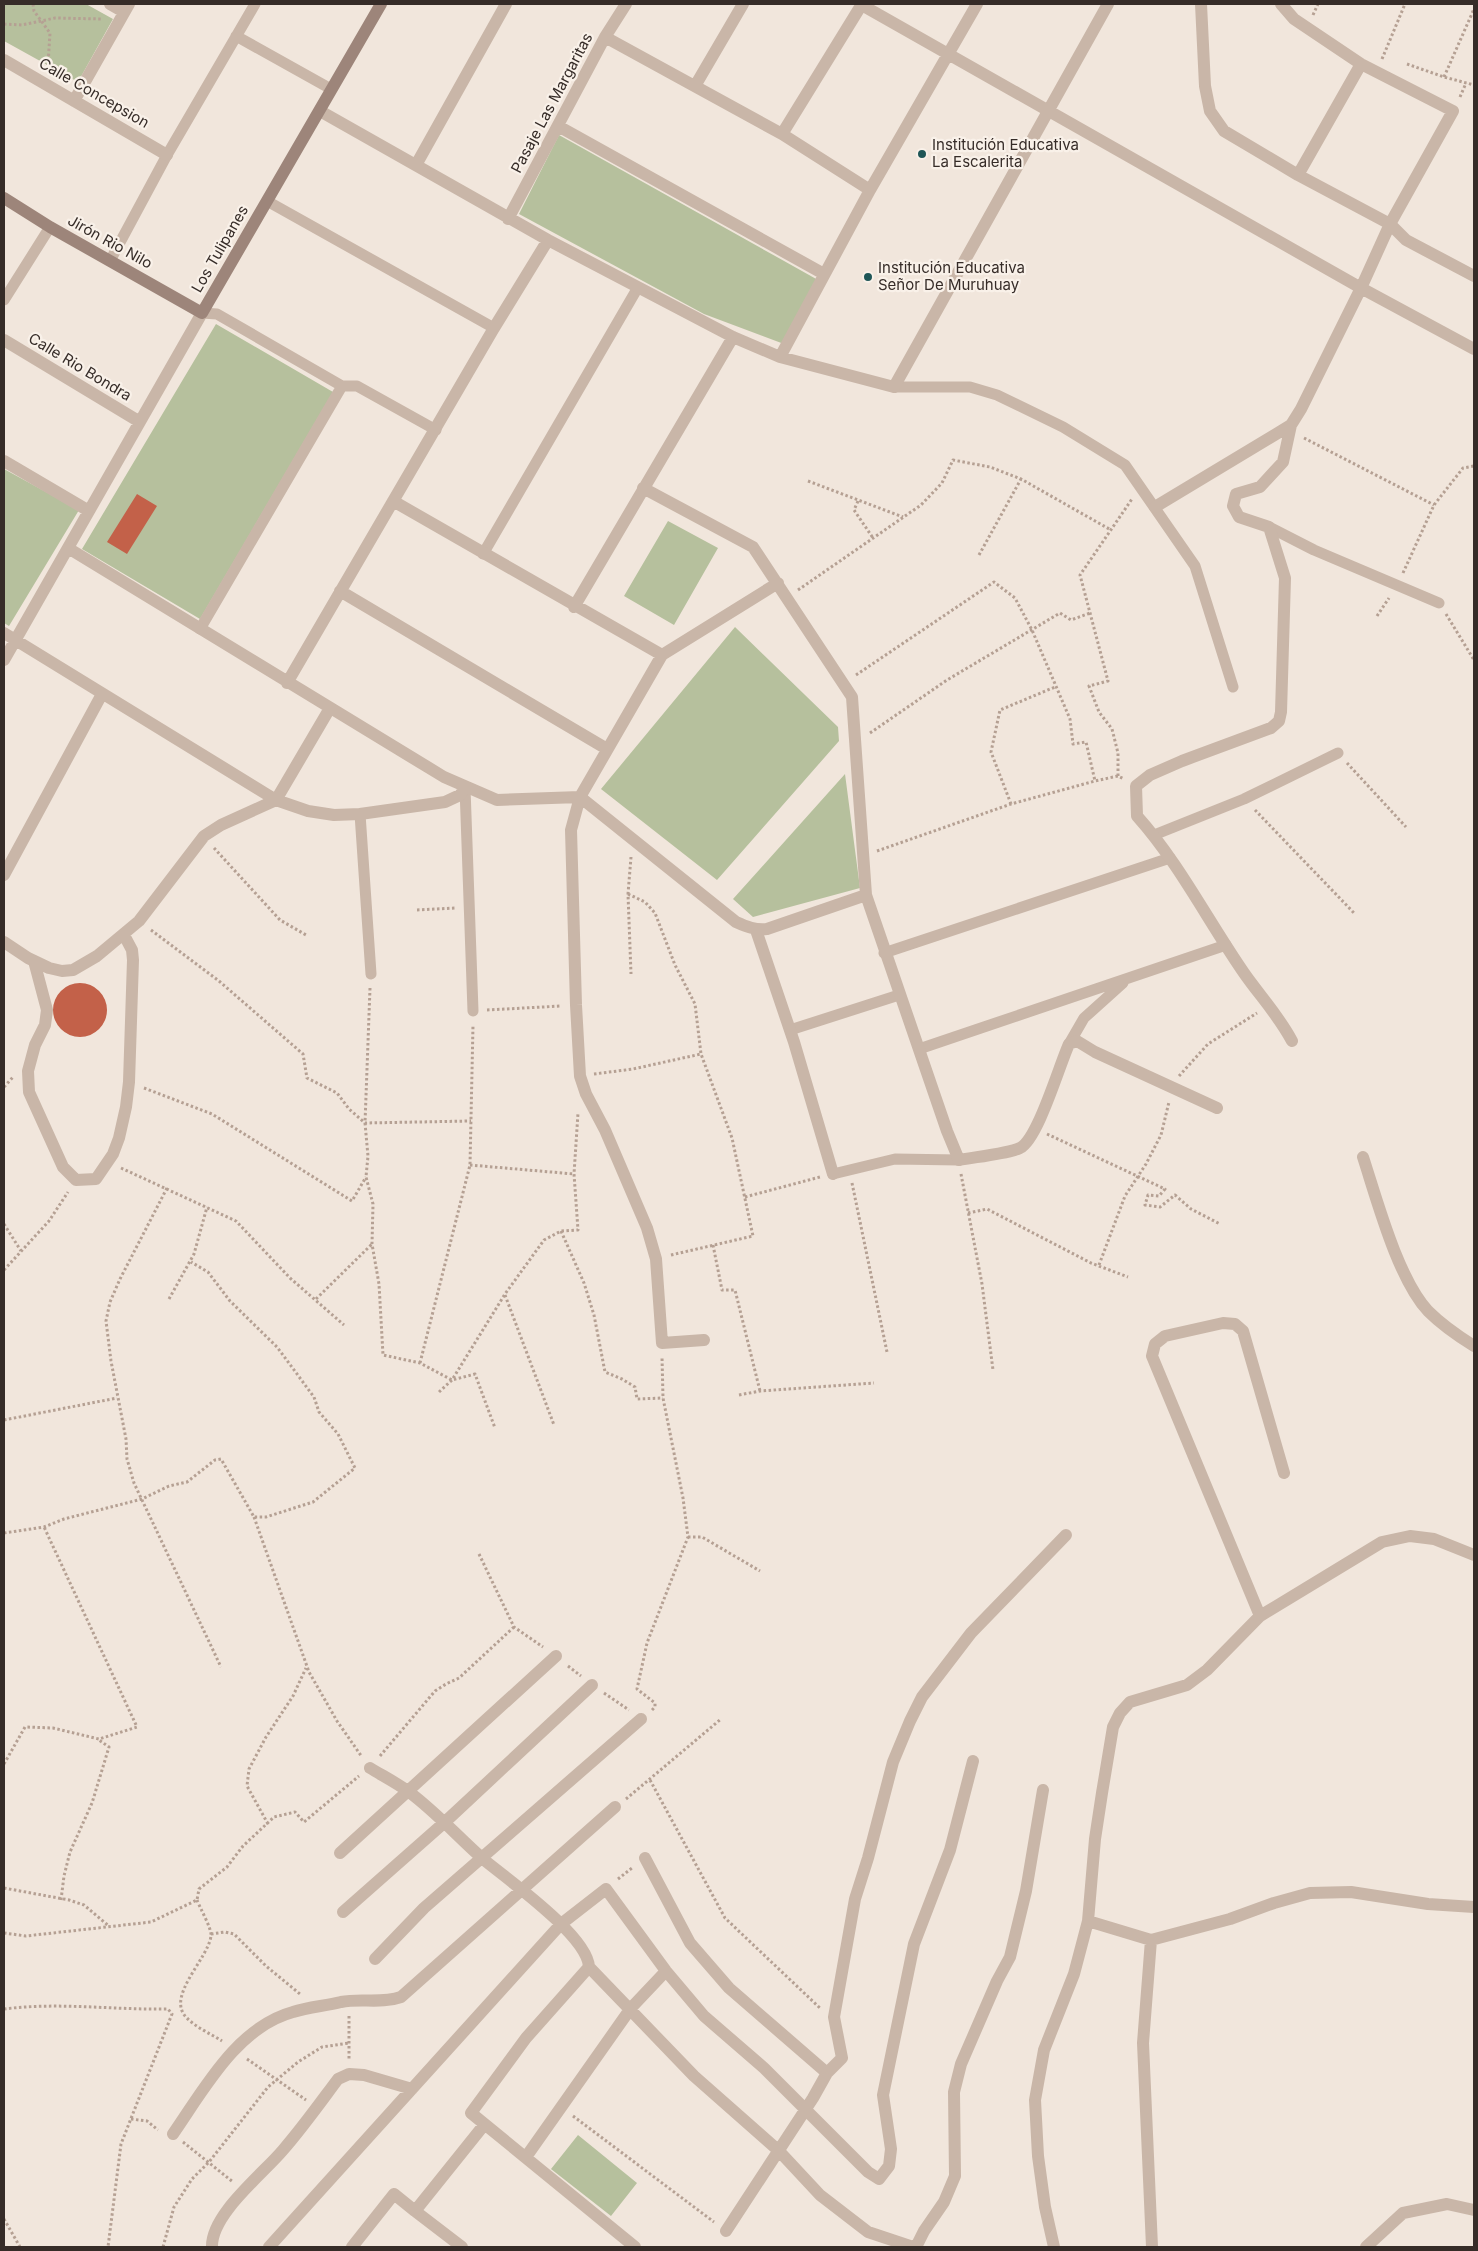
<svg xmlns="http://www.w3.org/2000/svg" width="1478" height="2251" font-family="Inter,sans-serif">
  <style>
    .green { fill: #b6c09d }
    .building { fill: #c36149 }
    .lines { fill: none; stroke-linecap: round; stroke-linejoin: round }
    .path { stroke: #b5a093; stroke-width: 3; stroke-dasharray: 2.5 2.5; stroke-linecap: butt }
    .lane { stroke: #c9b6a8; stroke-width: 11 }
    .street { stroke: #c9b6a8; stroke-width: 12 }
    .secondary { stroke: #9d857a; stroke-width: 12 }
    .poi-dot { fill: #1f5657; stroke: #f9f1e9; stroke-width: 2 }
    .labels { text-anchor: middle; stroke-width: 4.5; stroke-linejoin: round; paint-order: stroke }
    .street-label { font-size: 15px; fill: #362c28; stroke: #f9f1e9 }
    .poi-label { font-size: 15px; fill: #362c28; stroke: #f9f1e9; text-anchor: start }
  </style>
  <rect width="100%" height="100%" fill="#f1e6dc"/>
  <path class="green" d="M4,4h82l27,15 -35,63 -74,-41z
    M559,135l259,145 -34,64 -80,-30 -185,-100z
    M216,324l117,68 -133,227 -118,-70z
    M4,469l75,41 -70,116 -5,-3z
    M668,521l50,27 -44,77 -50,-29z
    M735,627l103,100 1,14 -122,139 -116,-91z
    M845,774l15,114 -107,29 -20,-18z
    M578,2135l59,48 -26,33 -60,-47z"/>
  <path class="building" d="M137,494l20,12 -30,48 -20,-12z
    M53 1010a27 27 0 1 1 54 0a27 27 0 1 1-54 0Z"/>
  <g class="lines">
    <path class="path" d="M33,4l1,7 16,22 -2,32
      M1313,15l5,-11
      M4,24l18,1 33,-7 47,1
      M1382,59l23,-55
      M1407,64l37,13 30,8
      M1444,77l30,-68
      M1460,97l6,-14
      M1304,438l130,67
      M808,481l95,36
      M858,501l-4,9 19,28
      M979,555l42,-76
      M1403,573l31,-68 29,-37 11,-2
      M798,590l123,-85 21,-22 11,-23 37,7 31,12 90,51
      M1446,614l28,46
      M1377,616l12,-18
      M856,675l138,-93 21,16 17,32 38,89 3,25 13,-2 9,39
      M870,733l77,-53 113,-67 11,7 19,-7
      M1347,763l59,64
      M1118,776v-23l-6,-24 -13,-17 -10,-26 19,-5 -28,-106 52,-76
      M1011,804l-20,-52 9,-42 55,-23
      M1255,810l100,104
      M214,848l66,72 26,15
      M877,851l134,-47 84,-23 23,-5 6,3
      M631,857l-3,37 3,80
      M628,894l17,8 10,11 20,52 20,39 6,50 31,84 21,98 -82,19
      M417,910l39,-2
      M151,930l68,51 84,73 4,24 30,15 12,16 16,14 106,-2
      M370,988l-5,135 3,33 -2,21 7,27 -1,40 7,40 4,71 37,8 32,17 23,-6 20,54
      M487,1010l74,-4
      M594,1074l39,-5 68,-15
      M1179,1076l29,-32 49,-31
      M4,1087l10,-11
      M144,1088l68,26 140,87 14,-24
      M1047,1134l118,55 -6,7 -11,-1 -3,10 15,2 15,-12 16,14 29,15
      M470,1165l104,9
      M121,1168l115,53 54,57 54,47
      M961,1174l21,110 11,86
      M852,1183l35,169
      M167,1188l-47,91 -10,23 -4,19 5,40 15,78 1,20 7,24 87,184
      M745,1197l75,-20
      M968,1213l19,-4 104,54 37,14
      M4,1224l17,27
      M561,1231l23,52 10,32 11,57 17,7 13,8 2,12 26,-1
      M713,1245l9,45h13l25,101
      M1099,1265l26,-69 21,-32 15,-29 8,-33
      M4,1270l45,-49 19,-29
      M505,1295l49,130
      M169,1299l25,-45 13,-47
      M316,1299l56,-55
      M420,1363l50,-198 3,-140
      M439,1392l13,-12 53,-86 39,-54 17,-9 17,-1 -4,-56 4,-61
      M739,1395l21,-4 114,-8
      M4,1420l113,-22
      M254,1517l55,155 28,49 25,36
      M4,1533l40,-6 20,-8 78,-20 27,-13 18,-4 28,-22 6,-1 33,58h12l47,-15 42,-34 -17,-34 -19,-22 -5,-15 -37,-50 -47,-46 -22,-29 -17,-10
      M688,1537h14l58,34
      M479,1554l35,73 29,20
      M568,1666l13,10
      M604,1693l25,17
      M652,1710l3,-3v-4l-18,-14 10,-46 41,-106 -5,-39 -20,-100 -1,-41
      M380,1756l55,-65 11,-7 13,-6 55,-51
      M4,1764l21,-37 28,1 46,11 38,-12 -93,-200
      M650,1780l75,138 96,91
      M626,1799l95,-80
      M268,1824l-21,-38 2,-17 17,-32 27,-41 13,-28
      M618,1879l14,-11
      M4,1888l65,12 15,5 26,22
      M61,1900l3,-24 6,-24 22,-49 17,-56 -10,-7
      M197,1900c3,8 15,29 14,36 -3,23 -45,60 -25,81 9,10 25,17 36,24
      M4,1933l22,3 125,-14 46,-22 2,-11 28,-22 16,-21 31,-29 21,-5 9,10 55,-46
      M211,1934l14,-2 9,2 32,32 34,28
      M4,2009c54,-7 109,1 164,0l4,5 -51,130 -13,103
      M349,2016v44
      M247,2059l59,41
      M573,2116l141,106
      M131,2119l16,2 11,9
      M183,2142l50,40
      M4,2219l16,28
      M163,2247l11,-40 18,-28 17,-17 59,-75 30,-25 24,-15 27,-4"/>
    <path class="lane" d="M236,36l95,53
      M267,201l227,127
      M110,261l57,-106 88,-151
      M4,300l46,-73
      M202,313l15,1 125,72h15l79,44
      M894,387h76l27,8 66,32 62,38 70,101 38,121
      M1269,527l45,23 125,53
      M483,554l154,-265
      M200,629l142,-243
      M465,788l8,223
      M360,814l11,160
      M1154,835l90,-36 94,-46
      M884,953l286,-95
      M790,1030l109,-35
      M1069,1044l15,-26 39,-35
      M919,1049l307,-104
      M833,1174l62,-15 64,1"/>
    <path class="street" d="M110,4l14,8
      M860,4l501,284 113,61
      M1201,4l4,82 5,25 14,20 74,44 92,49 16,16 68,36
      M605,37l177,97 88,56
      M4,60l163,95
      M695,86l48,-82
      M74,101l55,-97
      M320,111l228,129 185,97 47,20 114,30 214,-383
      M558,126l266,148
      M782,134l80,-130
      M416,165l90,-161
      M1298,175l63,-111
      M508,219l97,-182 21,-33
      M4,340l136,82
      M780,357l90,-167 107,-186
      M1291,425l-8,37 -23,25 -24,7 -3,12 6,11 30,10 16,51 -4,134 -2,9 -8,7 -89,33 -32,14 -14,11 1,30c42,47 71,105 107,157 16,23 35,43 48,68
      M4,461l85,50
      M643,488l110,59 99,150 14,198 81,236 12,29c15,-3 48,-6 61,-12 18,-9 39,-82 49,-104l8,-3 18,11 122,56
      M393,501l269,154
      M1155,507l136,-82 10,-16 60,-121 29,-64 63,-113 -92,-47 -67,-45 -13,-15
      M68,548l376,229 53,23 83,-3 156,125c11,5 19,8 31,7l99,-34
      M340,591l267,158
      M574,607l159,-270
      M4,633l272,167 32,11 26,4 26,-1 85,-12 15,-7 5,-7
      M4,660l198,-347
      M287,683l207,-355 54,-88
      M4,875l98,-181
      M756,930l38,112 39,132
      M4,942l24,16 21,10 13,3 11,-1 24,-14 42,-35 65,-85 17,-11 55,-25 54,-92
      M34,961l13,49 -2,15 -10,20 -7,26 1,21 34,75 13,13 20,-1 17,-25 6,-16 7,-31 3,-25 4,-122 -1,-10 -8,-15
      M1363,1157c14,43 35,122 65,154 14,14 30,25 46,35
      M704,1340l-42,3 -6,-84 -9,-31 -42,-98 -19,-36 -6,-18 -4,-71 -5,-175 9,-33 82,-142 116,-72
      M1260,1616l-108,-260 3,-12 10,-8 58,-13 12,1 8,7 41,142
      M370,1768c13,8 27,15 39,24 27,20 49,45 74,67 24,20 105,77 106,108l105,109 85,75 41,44 48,37 45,15
      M340,1853l216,-197
      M645,1858l45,85 39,45 98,85
      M343,1912l102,-90 147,-137
      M1088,1921l63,19 79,-21 44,-16 36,-10 41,-1 77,12 46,3
      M1151,1940l-8,103 9,204
      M375,1959l49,-51 217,-189
      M589,1967l-63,71 -55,75 164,134
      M173,2134c30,-43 64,-107 120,-122 15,-5 32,-6 48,-10 20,-4 40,2 60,-5l214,-190
      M526,2157l105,-149 35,-37
      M415,2211l47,36
      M726,2231l87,-133 14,-25 15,-15 -8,-41 21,-118 13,-41 25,-96 17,-41 12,-24 49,-64 95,-98
      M212,2247c-1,-33 51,-73 71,-97 20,-23 37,-47 55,-71l11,-5 15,1 48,14
      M269,2247l292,-323 45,-35 60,82 38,45 60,52 104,104 11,7 10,-13 2,-17 -8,-54 31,-151 36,-94 23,-89
      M352,2247l42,-53 21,17 69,-86
      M916,2247l8,-16 20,-29 11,-26 -1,-84 7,-28 36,-83 13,-24 16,-66 17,-101
      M1054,2247l-9,-40 -7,-51 -3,-56 9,-50 30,-76 14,-53 7,-82 7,-46 11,-66 7,-14 10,-11 57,-17 20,-15 53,-54 122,-74 28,-6 24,3 40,16
      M1366,2247l37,-34 44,-9 27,6"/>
    <path class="secondary" d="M4,198l46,29 152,86 179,-309"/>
  </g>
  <g class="poi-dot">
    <circle cx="922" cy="154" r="5"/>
    <circle cx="868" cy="277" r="5"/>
  </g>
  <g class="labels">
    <g class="street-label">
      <text transform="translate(94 93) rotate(30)" y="5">Calle Concepsion</text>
      <text transform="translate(552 103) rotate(-62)" y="5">Pasaje Las Margaritas</text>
      <text transform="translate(110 242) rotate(29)" y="5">Jirón Rio Nilo</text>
      <text transform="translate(220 249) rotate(-60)" y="5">Los Tulipanes</text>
      <text transform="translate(80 367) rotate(31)" y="5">Calle Rio Bondra</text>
    </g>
    <g class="poi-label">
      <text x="932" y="150">Institución Educativa<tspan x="932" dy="17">La Escalerita</tspan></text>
      <text x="878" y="273">Institución Educativa<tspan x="878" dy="17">Señor De Muruhuay</tspan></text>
    </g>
  </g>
  <rect width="1478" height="2251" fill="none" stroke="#362c28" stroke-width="10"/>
</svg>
